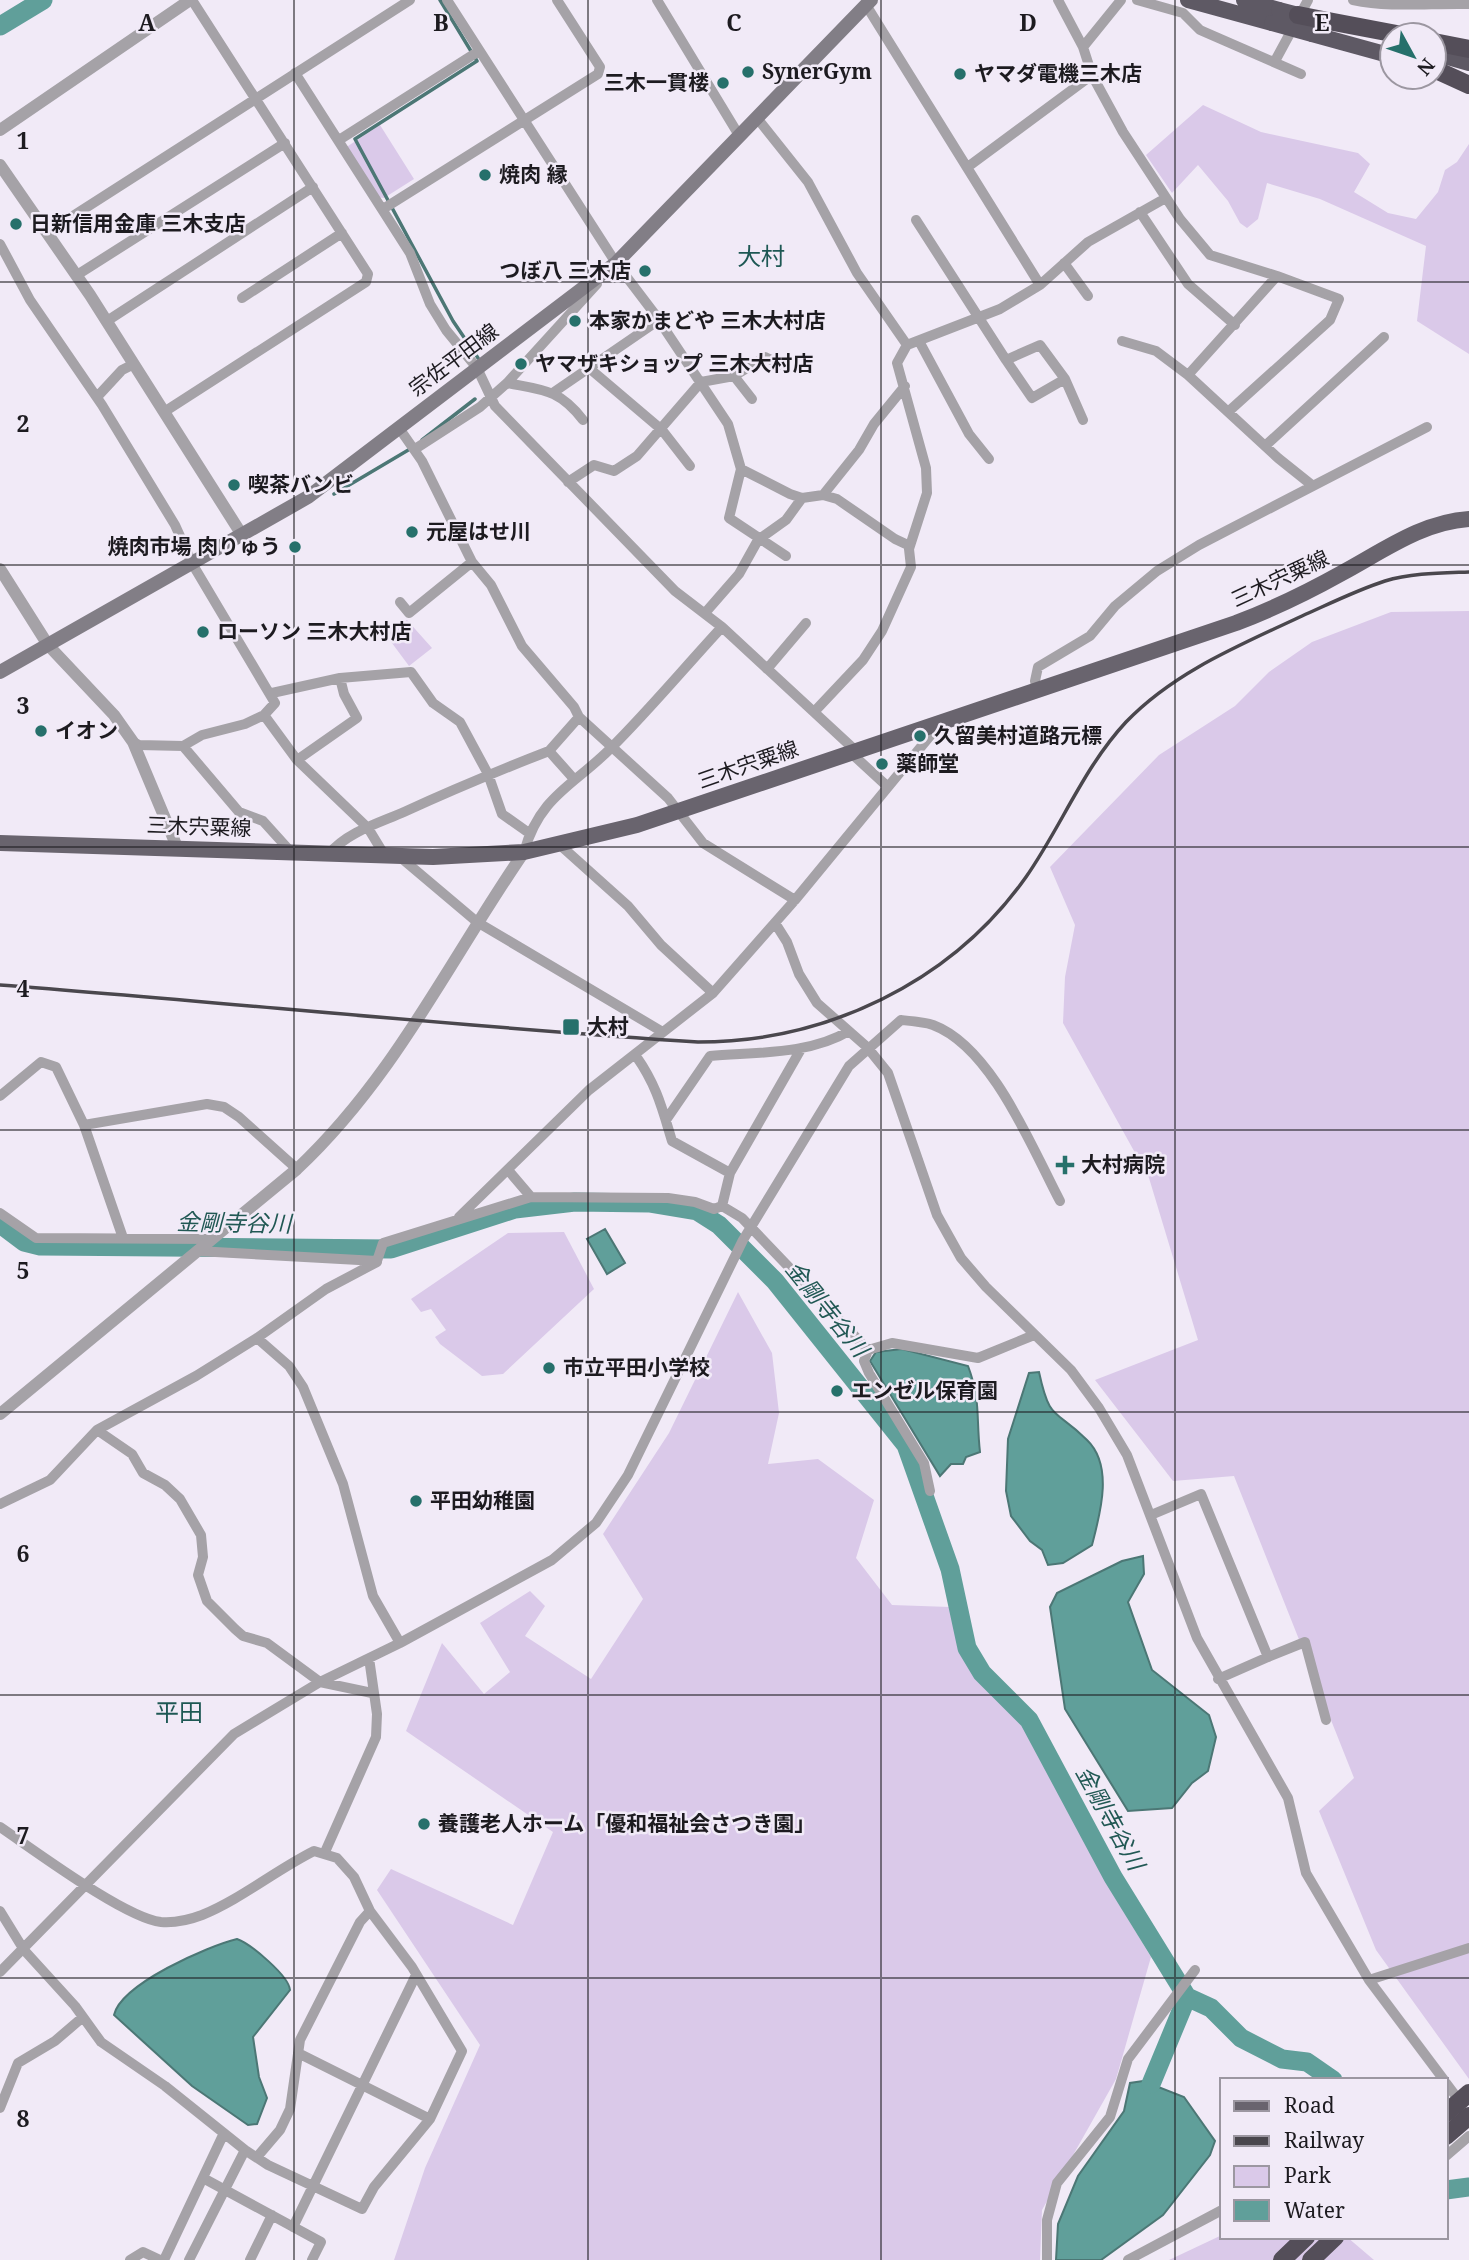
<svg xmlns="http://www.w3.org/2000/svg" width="1469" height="2260" font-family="'Noto Serif','Noto Sans JP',serif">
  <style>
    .green { fill: #dac9e9 }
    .water { fill: #609f9a; stroke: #4c7775; stroke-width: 2 }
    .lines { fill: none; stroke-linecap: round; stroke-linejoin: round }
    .stream { stroke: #4c7775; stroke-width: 3.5 }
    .river { stroke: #609f9a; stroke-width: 19 }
    .minor { stroke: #a5a2a7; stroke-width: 10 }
    .tertiary { stroke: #a5a2a7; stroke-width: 12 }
    .secondary { stroke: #827e86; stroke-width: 14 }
    .primary { stroke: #69646e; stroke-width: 16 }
    .trunk { stroke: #5e5964; stroke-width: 16 }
    .motorway { stroke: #544e59; stroke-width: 18 }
    .rail { stroke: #4a474d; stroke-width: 3.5 }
    .trunk-bridge { stroke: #5e5964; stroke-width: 16 }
    .motorway-bridge { stroke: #544e59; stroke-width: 18 }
    .grid { fill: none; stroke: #1d1b20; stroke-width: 2; stroke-opacity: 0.55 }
    .poi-dot { fill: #26706b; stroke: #f1eaf7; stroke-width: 2.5 }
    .labels { text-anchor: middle; stroke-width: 5; stroke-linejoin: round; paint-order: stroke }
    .poi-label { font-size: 21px; font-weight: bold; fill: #1d1b20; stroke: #f1eaf7; text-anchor: start }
    .street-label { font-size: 21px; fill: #1d1b20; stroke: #f1eaf7 }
    .water-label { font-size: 23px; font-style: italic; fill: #215854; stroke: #f1eaf7 }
    .quarter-label { font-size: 24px; fill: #1e5854; stroke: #f1eaf7 }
    .grid-label { font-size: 23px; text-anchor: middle; font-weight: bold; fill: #1d1b20; stroke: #f1eaf7; stroke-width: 5; stroke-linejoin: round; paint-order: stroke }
  </style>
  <rect width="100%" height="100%" fill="#f1eaf7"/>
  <path class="green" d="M1203,105l58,27 97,21 12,11 -16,28 34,21 28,6 22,-27 7,-22 12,-8 12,-18v210l-52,-33 9,-75 -106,-47 -53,-16 -9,36 -11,9 -7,-5 -12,-22 -30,-36 -26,28 -26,-38z
    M380,125l34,54 -30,19 -8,-1 -31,-49z
    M1469,611v1468l-93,-129 -57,-139 35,-33 -120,-302 -61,5 -78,-101 103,-40 -49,-162 -86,-155 2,-46 10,-52 -25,-58 109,-112 76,-49 34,-34 43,-30 79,-30z
    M407,620l25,28 -23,18 -23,-31z
    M564,1232l30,57 -91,85 -21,2 -42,-32 -5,-7 11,-7 -15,-21 -10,3 -10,-13 97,-66z
    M738,1292l34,61 7,60 -11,51 50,-5 56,41 -18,58 36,47 58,2 22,65 53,54 85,163 41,68 -35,122 -74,131 -2,50h-646l31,-92 55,-123 -103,-155 14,-21 122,56 40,-93 -147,-101 36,-88 42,51 26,-22 -30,-49 50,-32 15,15 -20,30 66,43 52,-80 -40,-65 66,-101z
    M1222,2235l125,2 27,23h-205z"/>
  <path class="water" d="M605,1229l20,34 -18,11 -20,-35z
    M902,1349l66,17c13,34 8,52 12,86l-14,5 -3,7h-12l-11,12 -70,-115 6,-9z
    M1039,1372c11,51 16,36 48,68 27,26 13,74 5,105l-29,18 -15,2 -6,-15 -12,-9 -19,-25 -5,-25 2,-52 21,-66z
    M1143,1556l1,18 -16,28 24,68 57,45 7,22 -8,34 -16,12 -20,25 -44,3 -63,-102 -15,-102 7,-14 65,-32z
    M237,1939c14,5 52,37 53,51l-37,47 6,40 8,21 -10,26 -9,1 -56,-39 -78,-71c7,-31 94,-69 123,-76z
    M1143,2081l41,16 31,44 -5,14 -47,60 -62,45h-45l2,-36 20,-48 46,-65 6,-28z"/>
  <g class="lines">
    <path class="stream" d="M440,0l37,61 -122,78 98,182 25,37
      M422,440l53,-41
      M334,494l76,-45"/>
    <path class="river" d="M0,26l43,-26
      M0,1224l24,18 16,4 351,3 124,-40 60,-7 74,1 48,8 22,14 56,56 131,164 44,124 17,79 15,25 47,47 84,157 74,120 24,11 30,30 41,21 25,3 26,18
      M1151,2084l36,-87
      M1446,2190l23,-3"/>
    <path class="minor" d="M447,0l169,263 38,50 74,111 13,45 49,25 12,4 21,-3 14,4 58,40 15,7
      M657,0l83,137
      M1058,0l25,47 9,28 31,57 57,87 30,36 67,21 -89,99 90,83 35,28
      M1137,0l46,13 17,17 101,44
      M1353,0c38,8 76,3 116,4
      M866,5l174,280
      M1083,47l38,-47
      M1275,61l33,-61
      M295,73l115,180 20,51 16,26 31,38 18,38 180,185 47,36 134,124
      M757,118l51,64 49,91 50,72
      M339,140l140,-89
      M969,166l123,-91
      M383,209l215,-135 2,-7 -43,-67
      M1140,212l48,72 47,41
      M916,220l90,140 34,-15 25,34 18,41
      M48,232l362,-232
      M0,244l30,56 72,105 73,120 18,40 82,138 -11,12 -19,9 -43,11 -19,11 -44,-1 -6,-3
      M1064,263l24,33
      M77,275l208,-132
      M242,298l100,-65
      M107,321l206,-134
      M919,341l50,93 20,25
      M1122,341l34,10 32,24
      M1006,360l26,38 33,-19
      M589,368l73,62 28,36
      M734,376l31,-19 19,9
      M507,383c36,7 52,6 76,37
      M554,392l105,-72
      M97,397l25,-27 12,-6
      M164,412l202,-130 2,-8 -176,-274
      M1228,412l102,-92 9,-21 -62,-23
      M399,428l23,33 50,101 19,23 31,61 52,61 5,10 89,81 35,45 92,57
      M1265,446l119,-109
      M415,449l65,-42 27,-24 90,-99
      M741,469l-12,49 57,38
      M568,482l26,-17 20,6 23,-15 64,-74 33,-6 18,23
      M823,495l36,-45 15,-26 31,-38
      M400,602l9,11 63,-51
      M705,613l34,-39 19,-34 28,-20 16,-22
      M767,669l39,-46
      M1037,690l-2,-9 3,-14 52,-31 25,-30 42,-35 42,-26 228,-118
      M272,693l68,-15 71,-6 22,31 27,19 28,52 14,40 27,19
      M814,712l49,-52 19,-29 29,-64 -2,-18 18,-56 -1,-25 -29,-105 10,-18 93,-36 40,-24 48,-43 76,-43
      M264,715l33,45 71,68 17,28
      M183,746l56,66 24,9 28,31
      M549,751l30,-34
      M851,753l37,34
      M297,760l60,-42 -13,-24 -4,-16
      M560,845l68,61 33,39 52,48
      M524,852c16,-57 51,-67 88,-105 38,-38 73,-80 110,-120
      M329,854c18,-22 50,-31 75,-42 48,-22 96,-42 145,-61l24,27
      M400,857l77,65 184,109
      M775,923l12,19 12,32 18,29 50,44 21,26 49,142 24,43 25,29 85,83 28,38 28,47 70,183 91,160 18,75 63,107 75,100
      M636,1056c21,30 26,52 36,85l58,32 -8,33
      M0,1096l41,-34 15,5 28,58 123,-21 17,3 15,10 58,52
      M666,1120l44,-64c45,-4 99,-1 139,-25
      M84,1125l39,113
      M508,1170l23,27
      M730,1173l71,-124
      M0,1213l36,25 176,1
      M459,1217l130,-127 124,-97 82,-93 144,-175
      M197,1251l180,10 6,-18 148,-46 137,1 27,4 19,7 8,-3 20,12 126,132 24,-7 86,15 56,-23
      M257,1338l32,28 14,21 40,97 30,112 27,47
      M868,1350l-4,11 5,12 55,90 6,28
      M97,1430l35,24 11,19 22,12 15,14 21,36 2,22 -5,18 9,26 28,28 8,7 24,7 53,39 52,11
      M0,1504l50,-24 47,-50 99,-54 61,-38 69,-49 51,-27
      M1151,1515l50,-21 67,163 -50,22
      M1268,1657l37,-15 21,78
      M0,1827c34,23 125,91 161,95 14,1 28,-2 41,-7 39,-16 74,-45 112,-64l23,7 17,19 16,34 42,56 50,84 -32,68 -56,68 -12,22 -94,-44 -23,-15 -80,-64 -64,-44 -26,-36 -51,-56 -24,-39
      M325,1852l51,-115 1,-23 -8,-56
      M0,1972l234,-238 86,-52 80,-39 152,-83 44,-37 32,-48 115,-235 106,-174 52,-46c11,1 23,2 32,5 59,22 99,123 127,176
      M1369,1980l100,-32
      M298,2053l132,66
      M1446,2083l15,20
      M0,2108l18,-45 37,-22 28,-24
      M1446,2156l23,-20
      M257,2157l23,-27 10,-21 10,-69 60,-118 10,-11
      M203,2178l118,64 -9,18
      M293,2227l123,-252
      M130,2260l13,-8 17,8
      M164,2260l60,-127
      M189,2260l56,-110
      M250,2260l22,-45
      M1047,2260v-40l10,-37 53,-66 18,-58 67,-89
      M1128,2260l94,-50"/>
    <path class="tertiary" d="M0,130l190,-130
      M0,165l90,130 152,240
      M0,569l48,76 66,70 19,27 44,105
      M0,1414l297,-245c98,-92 152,-208 227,-317"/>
    <path class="secondary" d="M0,672l308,-175 308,-234 255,-263"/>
    <path class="primary" d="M0,843l433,14 91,-5 113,-27 599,-202c37,-14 72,-31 106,-50 41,-22 80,-51 127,-54"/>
    <path class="trunk" d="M1188,0l84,23
      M1244,0l35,10
      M1312,34l80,22
      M1434,53l35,10"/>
    <path class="motorway" d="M1323,20l79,15
      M1434,42l35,7
      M1434,69l35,16
      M1446,2136l23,-20
      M1282,2260l24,-23
      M1311,2260l24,-23"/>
    <path class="rail" d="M0,985c233,18 465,42 698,57 128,0 253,-59 328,-165 35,-50 58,-110 100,-155 48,-50 114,-77 176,-106 27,-12 55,-26 83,-35 26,-8 57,-8 84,-9"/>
    <path class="trunk-bridge" d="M1279,10l31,8
      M1272,23l40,11"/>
    <path class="motorway-bridge" d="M1298,15l25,5
      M1446,2113l23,-20"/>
  </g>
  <path class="grid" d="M294,0v2260M588,0v2260M881,0v2260M1175,0v2260M0,282h1469M0,565h1469M0,847h1469M0,1130h1469M0,1412h1469M0,1695h1469M0,1978h1469"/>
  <g class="poi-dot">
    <circle cx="748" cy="72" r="7"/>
    <circle cx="960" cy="74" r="7"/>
    <circle cx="723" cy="83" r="7"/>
    <circle cx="485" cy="175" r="7"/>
    <circle cx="16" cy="224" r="7"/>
    <circle cx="645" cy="271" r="7"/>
    <circle cx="575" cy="321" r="7"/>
    <circle cx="521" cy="364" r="7"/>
    <circle cx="234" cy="485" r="7"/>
    <circle cx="412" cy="532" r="7"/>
    <circle cx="295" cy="547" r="7"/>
    <circle cx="203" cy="632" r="7"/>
    <circle cx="41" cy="731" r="7"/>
    <circle cx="920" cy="736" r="7"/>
    <circle cx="882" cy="764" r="7"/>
    <rect x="562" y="1018" width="18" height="18" rx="3.5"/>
    <path d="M1061.5 1154.5h7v7h7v7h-7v7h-7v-7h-7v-7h7z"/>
    <circle cx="549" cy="1368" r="7"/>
    <circle cx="837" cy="1391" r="7"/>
    <circle cx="416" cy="1501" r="7"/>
    <circle cx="424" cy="1824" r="7"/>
  </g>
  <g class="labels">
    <g class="poi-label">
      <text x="762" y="79">SynerGym</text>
      <text x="974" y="81">ヤマダ電機三木店</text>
      <text x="709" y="90" text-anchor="end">三木一貫楼</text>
      <text x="499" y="182">焼肉 縁</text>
      <text x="30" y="231">日新信用金庫 三木支店</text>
      <text x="631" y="278" text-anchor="end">つぼ八 三木店</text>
      <text x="589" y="328">本家かまどや 三木大村店</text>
      <text x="535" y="371">ヤマザキショップ 三木大村店</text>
      <text x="248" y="492">喫茶バンビ</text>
      <text x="426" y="539">元屋はせ川</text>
      <text x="281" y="554" text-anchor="end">焼肉市場 肉りゅう</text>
      <text x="217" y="639">ローソン 三木大村店</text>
      <text x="55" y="738">イオン</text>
      <text x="934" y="743">久留美村道路元標</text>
      <text x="896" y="771">薬師堂</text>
      <text x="587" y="1034">大村</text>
      <text x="1081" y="1172">大村病院</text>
      <text x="563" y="1375">市立平田小学校</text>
      <text x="851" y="1398">エンゼル保育園</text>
      <text x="430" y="1508">平田幼稚園</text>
      <text x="438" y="1831">養護老人ホーム「優和福祉会さつき園」</text>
    </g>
    <g class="street-label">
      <text transform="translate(454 360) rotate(-37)" y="7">宗佐平田線</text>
      <text transform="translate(1280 579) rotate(-25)" y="7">三木宍粟線</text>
      <text transform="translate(748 765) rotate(-19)" y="7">三木宍粟線</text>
      <text transform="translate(199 827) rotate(2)" y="7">三木宍粟線</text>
    </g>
    <g class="water-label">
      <text transform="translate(234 1223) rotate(1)" y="8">金剛寺谷川</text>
      <text transform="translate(827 1309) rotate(51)" y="8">金剛寺谷川</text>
      <text transform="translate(1110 1818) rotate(61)" y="8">金剛寺谷川</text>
    </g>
    <g class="quarter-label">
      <text x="761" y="265">大村</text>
      <text x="179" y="1721">平田</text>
    </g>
  </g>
  <g class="grid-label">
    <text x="147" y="31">A</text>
    <text x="441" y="31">B</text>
    <text x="734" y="31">C</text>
    <text x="1028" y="31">D</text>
    <text x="1322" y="31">E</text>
    <text x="23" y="149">1</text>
    <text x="23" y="432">2</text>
    <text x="23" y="714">3</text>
    <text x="23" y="997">4</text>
    <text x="23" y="1279">5</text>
    <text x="23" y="1562">6</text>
    <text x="23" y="1844">7</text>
    <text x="23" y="2127">8</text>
  </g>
  <rect x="1220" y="2078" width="228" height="161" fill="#f1eaf7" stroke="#9c97a1" stroke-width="2"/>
  <rect x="1234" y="2101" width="35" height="10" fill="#69646e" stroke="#9c97a1" stroke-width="2"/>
  <text x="1284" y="2113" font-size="21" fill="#1d1b20">Road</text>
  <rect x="1234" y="2136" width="35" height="10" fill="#4a474d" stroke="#9c97a1" stroke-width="2"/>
  <text x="1284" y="2148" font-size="21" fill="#1d1b20">Railway</text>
  <rect x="1234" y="2166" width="35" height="21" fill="#dac9e9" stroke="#9c97a1" stroke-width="2"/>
  <text x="1284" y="2183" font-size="21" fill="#1d1b20">Park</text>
  <rect x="1234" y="2200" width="35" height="21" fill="#609f9a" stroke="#9c97a1" stroke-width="2"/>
  <text x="1284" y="2218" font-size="21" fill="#1d1b20">Water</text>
  <g transform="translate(1413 56) rotate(130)"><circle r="33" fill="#f1eaf7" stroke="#9c97a1" stroke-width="2"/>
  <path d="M0-5L12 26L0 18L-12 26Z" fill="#26706b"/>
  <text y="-10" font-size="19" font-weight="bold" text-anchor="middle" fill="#1d1b20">N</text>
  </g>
</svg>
